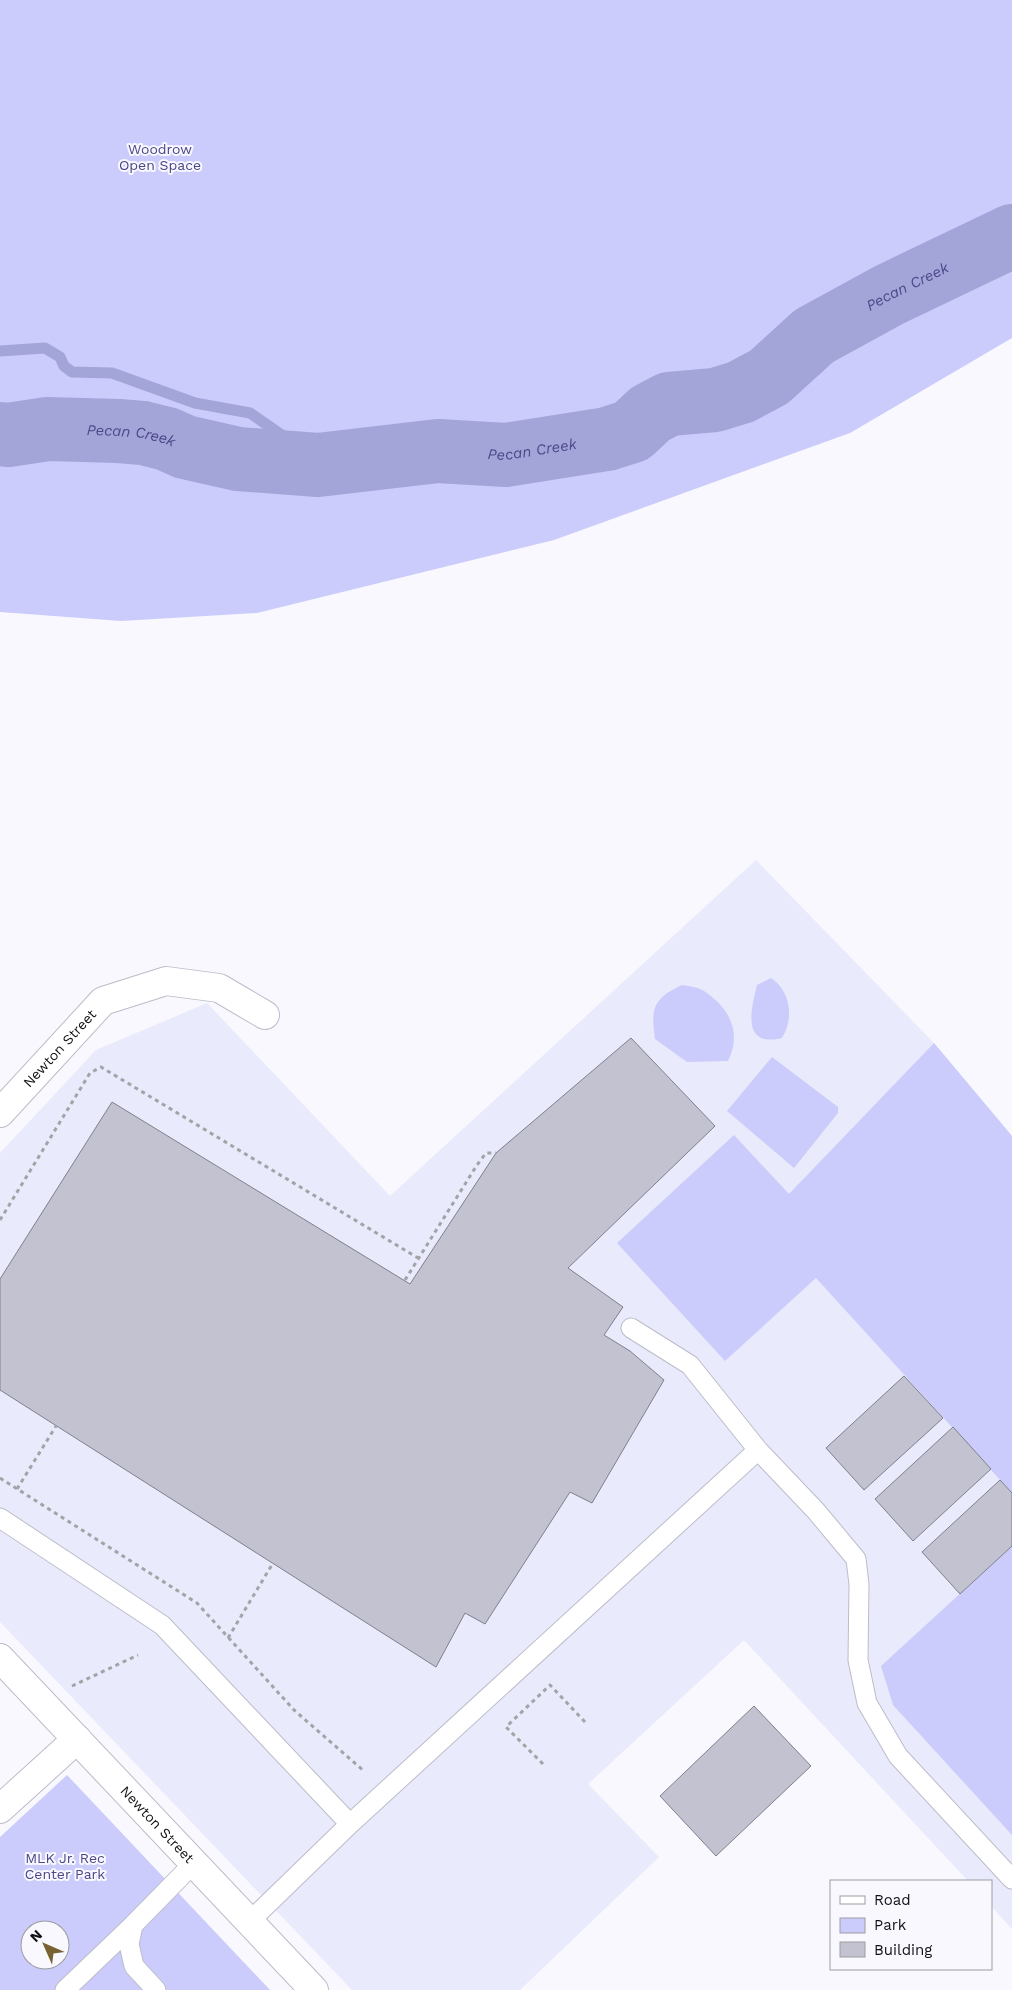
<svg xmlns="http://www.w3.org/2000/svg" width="1012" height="1990" font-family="'Work Sans',sans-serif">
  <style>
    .built { fill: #e9eafb }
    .green { fill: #cbccfc; fill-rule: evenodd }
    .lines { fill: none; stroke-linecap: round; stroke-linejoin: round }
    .stream { stroke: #a3a4d8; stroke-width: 11 }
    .river { stroke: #a3a4d8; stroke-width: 64 }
    .building { fill: #c2c2d0; stroke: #7f808d }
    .lane-casing { stroke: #bcbcca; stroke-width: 21 }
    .street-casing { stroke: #bcbcca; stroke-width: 30 }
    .path { stroke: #a3a3a8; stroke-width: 3; stroke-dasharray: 4 4; stroke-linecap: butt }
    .lane { stroke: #fff; stroke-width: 19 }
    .street { stroke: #fff; stroke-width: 28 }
    .labels { text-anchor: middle; stroke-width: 4; stroke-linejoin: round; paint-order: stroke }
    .park-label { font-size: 14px; fill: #4b4788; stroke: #f8f8fe }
    .street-label { font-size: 14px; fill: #111116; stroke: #f8f8fe }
    .water-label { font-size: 15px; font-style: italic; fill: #4c488a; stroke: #f8f8fe }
  </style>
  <rect width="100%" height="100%" fill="#f8f8fe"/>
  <path class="built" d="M756,860l178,183 78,93v793l-21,-23v-25h-23l-224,-241 -156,144 71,73 -139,133h-168l-352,-368v-469l96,-103 111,-47 183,193z"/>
  <path class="green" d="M0,0h1012v338l-162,95 -296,107 -297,73 -136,8 -121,-9z
    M771,978c20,13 23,41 11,60 -41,10 -31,-29 -25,-53z
    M682,985c6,1 16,2 22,6 26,17 38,42 24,70l-41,1 -32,-23c-4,-30 -3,-40 27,-54z
    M934,1043l78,93v357l-196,-215 -91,83 -108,-118 117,-108 55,59z
    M772,1057l66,50v6l-44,55 -67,-57z
    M1012,1546v289l-119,-130 -12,-39z
    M67,1775l203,215h-270v-153zM30,1930h30v30h-30z"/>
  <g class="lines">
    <path class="stream" d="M0,351l45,-3 15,9 4,9 8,6 40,1 83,30 55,10 49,34 19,18"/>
    <path class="river" id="s1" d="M0,434l8,1 40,-6 70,2 25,2 24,6 18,8 53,12 80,6 120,-14 68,4 101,-16 25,-8 18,-17 19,-10 46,-4 26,-8 28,-15 45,-41 75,-41 123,-59"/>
  </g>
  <path class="building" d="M631,1038l84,88 -147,142 55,39 -19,28 26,16 34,29 -72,123 -22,-11 -85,132 -20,-11 -29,54 -436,-277v-111l112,-177 298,182 86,-131z
    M904,1376l39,42 -79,72 -38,-42z
    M953,1427l38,42 -78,72 -38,-42z
    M1000,1480l12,13v53l-52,48 -38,-42z
    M754,1706l57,60 -95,90 -56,-60z"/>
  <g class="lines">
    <g class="lane-casing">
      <path id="lane" d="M631,1328l59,37 68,85
        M0,1518l162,107 188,199 -100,97
        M350,1824l408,-374 58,61 40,48 3,25 -1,76 9,43 31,53 114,123
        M65,1990l68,-65
        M156,1990l-22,-24 -5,-22 4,-19 61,-62"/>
    </g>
    <g class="street-casing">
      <g id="street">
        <path id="s2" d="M0,1113l103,-112 63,-20 53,7 46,27"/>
        <path id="s3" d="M0,1658l314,332"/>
        <path d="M0,1809l77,-70"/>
      </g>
    </g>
    <path class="path" d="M0,1220l90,-147 11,-6 317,191
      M405,1280l72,-115 9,-12h10
      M0,1478l197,125 97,107 71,62
      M17,1489l39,-63
      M228,1638l45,-75
      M72,1686l66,-31
      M543,1764l-37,-37 44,-42 36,38"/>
    <use href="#lane" class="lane"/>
    <use href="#street" class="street"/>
  </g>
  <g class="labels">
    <g class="park-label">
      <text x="160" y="154">Woodrow<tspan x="160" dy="16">Open Space</tspan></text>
      <text x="65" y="1863">MLK Jr. Rec<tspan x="65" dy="16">Center Park</tspan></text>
    </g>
    <g class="street-label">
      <text dy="5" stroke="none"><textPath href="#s2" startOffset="88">Newton Street</textPath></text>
      <text dy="5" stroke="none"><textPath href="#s3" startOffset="229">Newton Street</textPath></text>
    </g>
    <g class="water-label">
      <text dy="5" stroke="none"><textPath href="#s1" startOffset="958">Pecan Creek</textPath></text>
      <text dy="5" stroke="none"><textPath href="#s1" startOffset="132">Pecan Creek</textPath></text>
      <text dy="5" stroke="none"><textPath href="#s1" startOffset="538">Pecan Creek</textPath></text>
    </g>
  </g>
  <rect x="830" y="1880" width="162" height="90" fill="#f8f8fe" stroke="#9c9ca1"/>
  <rect x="840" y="1896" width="25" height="8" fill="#ffffff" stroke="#9c9ca1"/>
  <text x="874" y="1905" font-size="15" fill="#111116">Road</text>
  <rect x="840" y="1918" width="25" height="15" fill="#cbccfc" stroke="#9c9ca1"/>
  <text x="874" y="1930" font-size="15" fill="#111116">Park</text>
  <rect x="840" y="1942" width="25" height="15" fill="#c2c2d0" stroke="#9c9ca1"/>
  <text x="874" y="1955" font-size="15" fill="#111116">Building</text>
  <g transform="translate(45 1945) rotate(315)"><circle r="24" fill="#f8f8fe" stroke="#9c9ca1"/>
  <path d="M0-4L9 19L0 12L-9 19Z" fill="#796232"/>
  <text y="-8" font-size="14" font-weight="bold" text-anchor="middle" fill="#111116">N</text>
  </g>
</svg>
